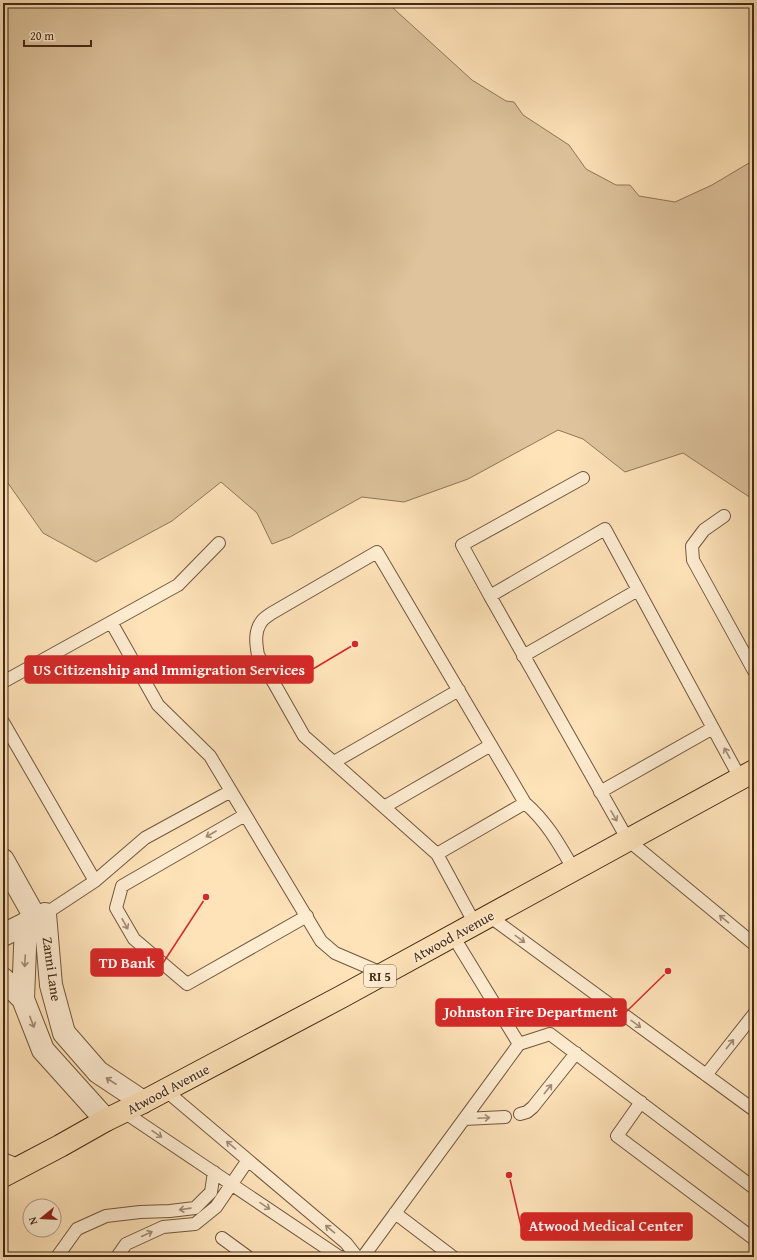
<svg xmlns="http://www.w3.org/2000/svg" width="757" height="1260" font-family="'Gentium Book Plus',serif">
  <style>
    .green { fill: #dec39c; stroke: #917658 }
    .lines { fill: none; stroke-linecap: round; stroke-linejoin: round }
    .service-casing { stroke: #72573d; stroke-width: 14 }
    .minor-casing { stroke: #72573d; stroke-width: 24 }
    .primary-casing { stroke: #442914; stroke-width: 24 }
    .service { stroke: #feecd1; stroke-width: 12 }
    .minor { stroke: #feecd1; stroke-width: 22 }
    .primary { stroke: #fee2b8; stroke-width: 22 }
    .oneway { stroke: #a18a72 }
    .labels { text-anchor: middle; stroke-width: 3; stroke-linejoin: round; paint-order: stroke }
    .shield { fill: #feecd1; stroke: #7c644d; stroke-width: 1 }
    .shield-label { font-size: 13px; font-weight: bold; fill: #442914 }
    .street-label { font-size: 14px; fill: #442914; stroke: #feecd1 }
    .leader { fill: none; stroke: #d62828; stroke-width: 1.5 }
    .callout-dot { fill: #d62828; stroke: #feecd1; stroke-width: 1.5 }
    .callout { fill: #d62828; stroke: #d62828; stroke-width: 1.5 }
    .callout-label { font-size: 15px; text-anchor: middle; font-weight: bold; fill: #fff }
  </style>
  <rect width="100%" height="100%" fill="#fee2b8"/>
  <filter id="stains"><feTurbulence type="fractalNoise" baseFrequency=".005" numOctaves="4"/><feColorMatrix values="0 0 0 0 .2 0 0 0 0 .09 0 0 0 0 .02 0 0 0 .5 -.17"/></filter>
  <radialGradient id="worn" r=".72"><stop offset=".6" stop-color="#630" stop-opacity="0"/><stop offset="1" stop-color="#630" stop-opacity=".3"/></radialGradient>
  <path class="green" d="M3,3h389l1,5 79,72 34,21 8,1 9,13 46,30 17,24 30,16h14l9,11 36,6 37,-17 42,-25v340l-71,-47 -58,19 -42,-33 -25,-9 -90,49 -64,23 -42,-5 -72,40 -18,7 -15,-31 -36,-31 -49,39 -76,41 -53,-29 -40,-57z"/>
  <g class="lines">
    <g class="service-casing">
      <path id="service" d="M724,516l-20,14 -12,16 1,14 61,111
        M490,596l-28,-51 121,-67
        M111,622l47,83 52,51 111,185 14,12 49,21
        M523,656l115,-66
        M3,682l175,-97 41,-42
        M3,722l92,159
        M334,762l125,-72
        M740,778l-135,-249 -115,67 138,244 126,104
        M600,792l113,-64
        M384,807l107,-62
        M245,815l-123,71 -6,22 18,31 53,45 120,-68
        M437,854l88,-51
        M45,914l50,-33 50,-43 86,-47
        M489,916l265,194
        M475,924l-38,-70 -133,-118 -46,-81c-2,-11 -4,-24 4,-34 2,-3 7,-6 10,-8l105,-61 148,251c22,19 34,41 49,67
        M519,1044l31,-10 204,154
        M706,1075l48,-61
        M165,1090l181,153 11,14
        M641,1102l-24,34 137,103
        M124,1112l214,144 4,1
        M520,1114l7,-2 6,-5 43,-54
        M464,1119l41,-2
        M3,1159l18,7
        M395,1213l58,44
        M222,1238l26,19
        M57,1257l20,-28 29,-13 34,-4 30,-1 25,-3 16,-16 3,-20
        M117,1257l9,-13 37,-17 32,-3 21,-17 32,-47
        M363,1257l156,-213 -66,-108"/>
    </g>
    <g class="minor-casing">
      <path id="minor" d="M3,860l33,59
        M3,935l42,-21 6,71 13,48 34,39 45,30
        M3,979l20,20 20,51 63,70
        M23,999l3,-76"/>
    </g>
    <g class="primary-casing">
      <path id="primary" d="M3,1176l57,-30 46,-26 37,-18 198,-105 413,-226"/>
    </g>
    <use href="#service" class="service"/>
    <use href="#minor" class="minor"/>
    <use href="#primary" class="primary"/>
  </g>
  <defs><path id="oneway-shaft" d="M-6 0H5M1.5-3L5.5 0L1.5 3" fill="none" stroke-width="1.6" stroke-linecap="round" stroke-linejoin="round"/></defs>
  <g class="oneway">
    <use href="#oneway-shaft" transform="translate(727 753) rotate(-119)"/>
    <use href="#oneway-shaft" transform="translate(614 816) rotate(60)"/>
    <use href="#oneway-shaft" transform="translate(211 834) rotate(150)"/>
    <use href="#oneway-shaft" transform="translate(724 919) rotate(-141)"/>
    <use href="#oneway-shaft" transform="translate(125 924) rotate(61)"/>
    <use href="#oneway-shaft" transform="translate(520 939) rotate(36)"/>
    <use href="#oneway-shaft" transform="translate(25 961) rotate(93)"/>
    <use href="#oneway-shaft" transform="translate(32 1022) rotate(69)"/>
    <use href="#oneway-shaft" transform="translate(636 1024) rotate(36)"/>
    <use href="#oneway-shaft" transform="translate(730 1044) rotate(-51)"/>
    <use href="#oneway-shaft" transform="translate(111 1081) rotate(-147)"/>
    <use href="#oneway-shaft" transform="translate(548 1089) rotate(-51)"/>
    <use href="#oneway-shaft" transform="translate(484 1118) rotate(-3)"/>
    <use href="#oneway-shaft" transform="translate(157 1134) rotate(34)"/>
    <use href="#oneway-shaft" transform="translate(231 1145) rotate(-140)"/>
    <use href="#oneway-shaft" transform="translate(265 1206) rotate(34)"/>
    <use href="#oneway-shaft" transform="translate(185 1209) rotate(172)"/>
    <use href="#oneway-shaft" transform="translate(330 1229) rotate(-140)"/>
    <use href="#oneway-shaft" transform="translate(147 1234) rotate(-25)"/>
  </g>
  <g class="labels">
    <rect class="shield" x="364" y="965" width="32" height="22" rx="3"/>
    <g class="shield-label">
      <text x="380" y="981">RI 5</text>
    </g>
    <g class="street-label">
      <text transform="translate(453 936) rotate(-29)" y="5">Atwood Avenue</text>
      <text transform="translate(52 969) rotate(82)" y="5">Zanni Lane</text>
      <text transform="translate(168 1089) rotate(-28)" y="5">Atwood Avenue</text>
    </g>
  </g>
  <path class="leader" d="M355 644L313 669M206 897L163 963M668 971L626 1012M509 1175L521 1226"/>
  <g class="callout-dot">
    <circle cx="355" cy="644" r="4"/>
    <circle cx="206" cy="897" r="4"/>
    <circle cx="668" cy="971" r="4"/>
    <circle cx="509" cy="1175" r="4"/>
  </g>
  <g class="callout">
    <rect x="25" y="656" width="288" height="27" rx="4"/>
    <rect x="91" y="949" width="72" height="27" rx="4"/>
    <rect x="436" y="999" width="190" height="27" rx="4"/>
    <rect x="521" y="1213" width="171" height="27" rx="4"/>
  </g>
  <g class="callout-label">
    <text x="169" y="675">US Citizenship and Immigration Services</text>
    <text x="127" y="968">TD Bank</text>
    <text x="531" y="1017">Johnston Fire Department</text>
    <text x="606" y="1231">Atwood Medical Center</text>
  </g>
  <rect width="757" height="1260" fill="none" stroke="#fee2b8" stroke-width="16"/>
  <rect x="4" y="4" width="749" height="1252" fill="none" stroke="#442914" stroke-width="2"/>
  <rect x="8" y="8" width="741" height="1244" fill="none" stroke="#442914"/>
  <g transform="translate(42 1218) rotate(252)"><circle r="19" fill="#feecd1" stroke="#b49e85"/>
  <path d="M0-3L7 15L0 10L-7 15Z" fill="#8f2418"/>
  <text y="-6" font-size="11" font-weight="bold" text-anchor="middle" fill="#442914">N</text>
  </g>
  <path d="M24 40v6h67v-6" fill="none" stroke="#442914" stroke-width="2"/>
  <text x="30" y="40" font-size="12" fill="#442914" stroke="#feecd1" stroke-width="3" paint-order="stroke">20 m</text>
  <rect width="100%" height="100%" filter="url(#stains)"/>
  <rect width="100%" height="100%" fill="url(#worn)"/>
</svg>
